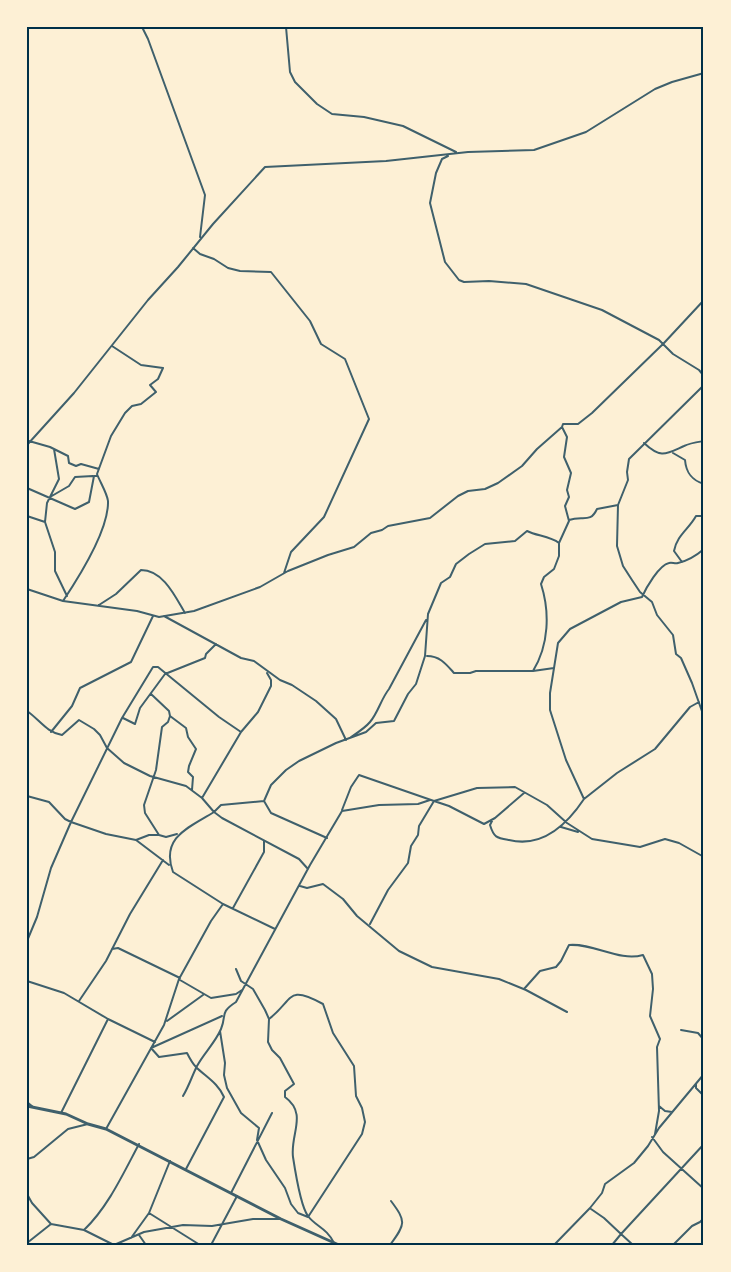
<svg xmlns="http://www.w3.org/2000/svg" width="731" height="1272" font-family="'Fira Sans',sans-serif">
  <style>
    .lines { fill: none; stroke-linecap: round; stroke-linejoin: round }
    .minor { stroke: #3f606c; stroke-width: 2 }
    .tertiary { stroke: #3f606c; stroke-width: 3 }
    .neatline { fill: none; stroke: #003049; stroke-width: 2 }
  </style>
  <rect width="100%" height="100%" fill="#fdf0d5"/>
  <g class="lines">
    <path class="minor" d="M142,27l6,12 57,156 -5,42
      M286,27l4,45 5,10 22,22 15,10 32,3 39,9 53,26
      M448,156l-6,3 -6,14 -6,30 15,59 14,18 5,2 25,-1 37,3 76,26 57,30 14,14 26,16 5,6
      M193,248l7,6 14,5 14,9 12,3 31,1 39,49 11,23 24,15 24,60 -45,98 -33,35 -7,21
      M704,385l-75,74 -2,13 1,8 -10,25 -1,41 6,20 9,14 8,12 12,10 5,13 16,20 3,19 5,4 11,25 12,34
      M29,441l21,6 18,9 1,7 7,3 5,-2 18,5
      M644,443c17,16 22,11 40,3 6,-3 14,-4 20,-5
      M27,445l47,-52 74,-93 30,-33 35,-43 52,-57 121,-6 82,-9 66,-2 52,-18 69,-43 17,-7 32,-9
      M673,453l12,7c1,12 6,20 19,24
      M27,488l48,21 14,-7 5,-26h3
      M50,497l19,-11 6,-9 18,-1
      M27,516l18,6 2,-19 12,-24 -5,-30
      M569,520c14,-5 21,4 28,-11l21,-4
      M45,522l10,30v19l12,25
      M682,562l-8,-11c3,-16 15,-22 22,-35h6l2,-3
      M27,589l36,12 74,10 22,6 35,-6 66,-24 28,-16 40,-16 26,-8 17,-14 11,-3 6,-4 42,-8 28,-22 10,-5 17,-2 13,-6 24,-17 15,-17 25,-22
      M63,601c16,-24 46,-71 45,-100 -1,-8 -8,-19 -11,-27l14,-38 14,-23 7,-7 9,-2 15,-12 -6,-7 8,-6 5,-11 -22,-3 -29,-19
      M99,605l17,-11 25,-24c22,0 34,26 44,43
      M164,616l77,42 13,3 26,19 12,5 24,16 20,18 10,21
      M427,656c13,0 19,8 27,17h16l6,-2h57l21,-3
      M533,671c16,-26 17,-59 8,-87l3,-7 10,-8 5,-13v-13l10,-22 -4,-15 4,-9 -2,-7 4,-17 -7,-16 3,-20 -5,-10 1,-3h15l14,-11 72,-70 40,-43
      M151,694l18,17 1,5 16,12 2,9 8,12 -7,17 -1,6 5,5 -1,13
      M27,711c13,9 19,21 35,24l17,-15 15,9 6,6 7,13 17,15 26,13 36,10 16,12 12,14 7,-7 43,-4 7,12 56,25
      M170,716l-2,6 -6,5 -6,43 -12,35 1,8 14,22 7,2 11,-3
      M123,718l12,6 5,-16 25,-34 40,-16 1,-4 10,-10
      M51,732l21,-26 8,-18 51,-26 22,-46
      M351,737c6,-4 14,-9 19,-15 8,-9 11,-23 19,-33l37,-69
      M27,796l22,6 16,17 6,3 35,12 30,6 33,25
      M202,798l39,-66 17,-20 13,-26v-6l-4,-7
      M584,799l33,-26 38,-24 35,-42 9,-5
      M264,801l7,-16 15,-15 13,-9 37,-18 30,-11 10,-9 18,-2 14,-27 8,-10 9,-28 3,-42 13,-31 9,-6 6,-13 13,-10 16,-10 30,-3 12,-10c10,5 23,5 32,12
      M342,810l9,-23 8,-12 75,26 43,-13 38,-1 32,18 20,18 25,16 48,8 25,-8 14,4 25,14
      M493,819l-3,6c4,13 7,13 19,15 33,8 57,-14 75,-41l-18,-39 -16,-50v-17l8,-50 12,-14 51,-27 21,-5c4,-9 17,-32 27,-34 3,-1 6,1 9,0 9,-2 19,-8 26,-14
      M561,827l17,5
      M136,840l13,-5h10
      M300,886l7,2 16,-4 20,15 14,17 42,35 33,16 67,12 27,11 41,22
      M223,904l-50,-32c-13,-35 17,-45 41,-60l8,6 77,41 9,10
      M233,908l31,-56v-11
      M370,924l18,-34 20,-27 3,-17 7,-11 1,-9 15,-25 15,5 35,18 11,-6 29,-25
      M27,941l10,-24 14,-49 20,-46 51,-104 31,-51h5l61,50 22,15
      M112,949l6,-1 62,30
      M236,969l5,12 12,8 12,21 4,9 -1,23 4,8 8,8 14,26 -9,7v6c23,17 5,37 8,60 2,13 8,50 15,59 7,10 19,12 26,27
      M180,980l31,18 25,-4 6,-4
      M27,981l37,12 44,26 47,23
      M524,989l16,-18 16,-4 5,-6 8,-16c25,-2 50,17 74,10l9,19 1,15 -3,27 10,23 -3,8 2,64 -4,23
      M79,1001l27,-40 24,-47 33,-54
      M167,1021l36,-26
      M681,1030l17,3 6,7
      M220,1031l5,32 -1,12 3,13 14,25 18,15 -2,12 9,20 19,28 6,16 7,9 10,4 54,-83 3,-12 -3,-14 -6,-12 -2,-30 -21,-33 -10,-29c-37,-20 -29,-4 -54,15
      M696,1084v4l8,8
      M183,1096c6,-10 9,-20 14,-30 7,-13 18,-23 24,-37 6,-14 -2,-16 15,-27l74,-137 32,-54 37,-6 39,-1 12,-4
      M27,1102l6,5
      M659,1106l6,5 7,1
      M61,1113l47,-94
      M106,1129l58,-104 15,-46 32,-58 12,-17 52,25
      M652,1137l11,15 41,37
      M27,1159l7,-2 34,-28 20,-5
      M186,1169l38,-72c-6,-14 -18,-20 -28,-30 -4,-4 -7,-10 -9,-14l-28,4 -8,-9 71,-32
      M231,1193l41,-80
      M27,1194l5,9 19,21 33,6 30,15
      M591,1209l13,9 17,16 -9,11
      M149,1213l51,32
      M84,1230c24,-23 39,-56 55,-86
      M139,1235l7,10
      M131,1238l18,-25 21,-52
      M27,1243l24,-19
      M114,1245l30,-13 39,-7 29,1 41,-7h28
      M211,1245l26,-49
      M390,1245c16,-21 16,-24 1,-44
      M554,1245l36,-37 12,-15 3,-9 29,-21 14,-17 11,-18 45,-54
      M633,1245l-12,-11 83,-90
      M673,1245l19,-19 8,-4 4,-4"/>
    <path class="tertiary" d="M27,1106l39,8 22,10 18,5 175,90 58,26"/>
  </g>
  <rect width="731" height="1272" fill="none" stroke="#fdf0d5" stroke-width="57"/>
  <rect x="28" y="28" width="674" height="1216" class="neatline"/>
</svg>
